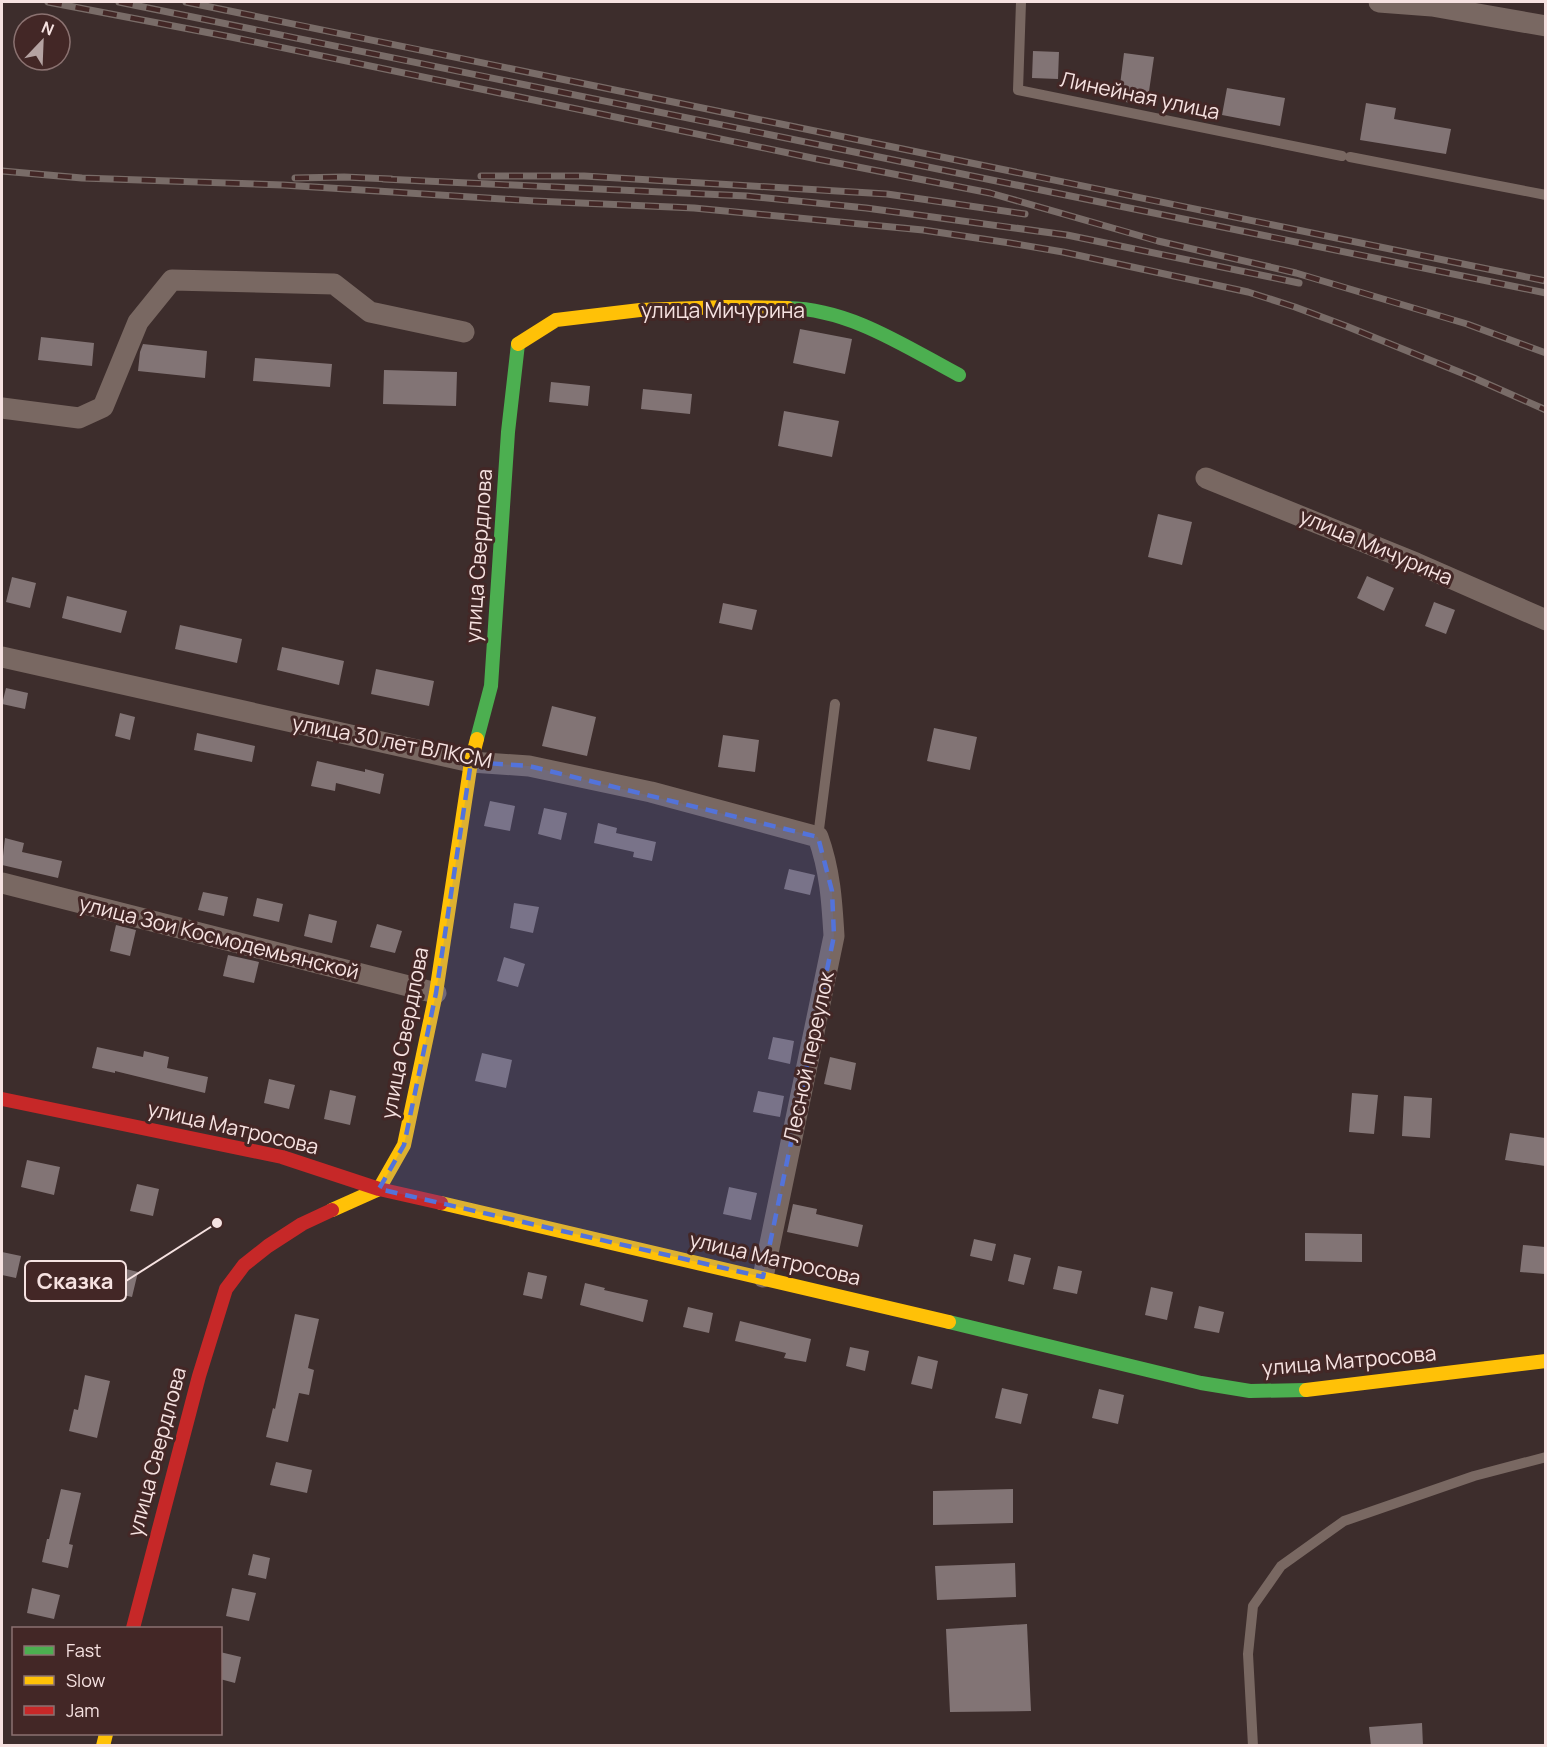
<svg xmlns="http://www.w3.org/2000/svg" width="1547" height="1747" font-family="Manrope,sans-serif">
  <style>
    .building { fill: #827475 }
    .lines { fill: none; stroke-linecap: round; stroke-linejoin: round }
    .lane { stroke: #796862; stroke-width: 10 }
    .street { stroke: #796862; stroke-width: 21 }
    .fast { stroke: #4caf50; stroke-width: 14 }
    .slow { stroke: #ffc107; stroke-width: 14 }
    .jam { stroke: #c62828; stroke-width: 14 }
    .rail-casing { stroke: #796c68; stroke-width: 7 }
    .rail { stroke: #432726; stroke-width: 4.5; stroke-dasharray: 14; stroke-linecap: butt }
    .marked { fill: #5373da; fill-opacity: 0.2; stroke: #5373da; stroke-width: 4.5; stroke-dasharray: 12 8; stroke-linejoin: round }
    .labels { text-anchor: middle; stroke-width: 6; stroke-linejoin: round; paint-order: stroke }
    .street-label { font-size: 21px; fill: #f6e2e1; stroke: #432726 }
    .leader { fill: none; stroke: #f6e2e1; stroke-width: 2 }
    .callout-dot { fill: #f6e2e1; stroke: #432726; stroke-width: 2 }
    .callout { fill: #432726; stroke: #f6e2e1; stroke-width: 2 }
    .callout-label { font-size: 22px; text-anchor: middle; font-weight: bold; fill: #f6e2e1 }
  </style>
  <rect width="100%" height="100%" fill="#3d2d2c"/>
  <path class="building" d="M1033,51l26,1 -1,27 -26,-1z
    M1124,53l30,4 -7,48 -29,-4z
    M1227,88l58,10 -5,28 -58,-11z
    M1366,103l30,5 -2,11 57,10 -5,25 -86,-14z
    M800,329l52,10 -7,35 -52,-11z
    M41,337l53,6 -2,23 -54,-6z
    M143,344l64,7 -2,27 -67,-7 2,-19z
    M255,358l77,6 -2,23 -77,-6z
    M384,370l73,2 -1,34 -73,-2z
    M551,382l39,4 -2,20 -39,-4z
    M643,389l49,5 -2,20 -49,-5z
    M784,411l55,10 -7,36 -54,-11z
    M1158,514l34,8 -10,43 -34,-8z
    M1367,576l27,12 -10,23 -27,-13z
    M12,577l24,6 -6,25 -24,-6z
    M67,596l60,15 -6,22 -59,-15z
    M1434,602l21,8 -9,24 -21,-8z
    M723,603l34,7 -5,20 -33,-7z
    M180,625l62,14 -5,24 -62,-14z
    M282,647l62,14 -5,24 -62,-15z
    M376,669l58,12 -5,25 -58,-12z
    M6,688l22,5 -3,16 -23,-5z
    M552,706l44,11 -9,39 -45,-10z
    M120,713l15,4 -5,23 -15,-4z
    M934,728l43,9 -7,33 -43,-9z
    M197,733l58,13 -3,16 -58,-12z
    M723,735l36,5 -4,32 -37,-5z
    M317,761l48,11v-3l19,5 -4,20 -44,-11 -1,8 -24,-5z
    M490,801l25,5 -5,25 -26,-5z
    M544,808l23,5 -6,27 -23,-6z
    M598,823l19,5 -1,5 40,9 -4,19 -19,-4 1,-5 -40,-9z
    M5,838l19,5 -2,9 40,9 -4,17 -56,-13z
    M789,869l26,6 -5,20 -26,-6z
    M203,892l25,5 -4,19 -26,-6z
    M257,898l26,6 -4,18 -26,-6z
    M514,903l25,4 -6,26 -23,-5z
    M309,914l28,7 -5,22 -28,-7z
    M377,924l25,7 -7,22 -25,-6z
    M116,925l20,5 -6,26 -20,-5z
    M228,955l31,7 -5,21 -31,-7z
    M504,957l21,7 -7,23 -21,-6z
    M773,1037l21,4 -4,23 -22,-5z
    M97,1047l46,10 1,-6 25,6 -2,11 41,9 -3,16 -90,-22v2l-23,-5z
    M482,1053l30,7 -6,28 -31,-7z
    M830,1057l26,6 -5,27 -27,-6z
    M269,1079l26,6 -6,24 -25,-6z
    M330,1090l26,6 -6,29 -26,-6z
    M758,1091l26,5 -4,21 -27,-5z
    M1352,1093l26,2 -4,39 -25,-2z
    M1404,1096l28,2 -2,40 -28,-2z
    M1510,1133l35,5v28l-40,-6z
    M27,1160l33,7 -6,28 -33,-8z
    M137,1184l22,5 -6,27 -23,-5z
    M729,1187l28,6 -6,27 -28,-6z
    M793,1204l24,5 -1,5 47,11 -5,22 -71,-15z
    M1305,1233l57,1v28l-57,-1z
    M974,1239l22,5 -4,17 -22,-5z
    M1523,1245l22,2v27l-25,-2z
    M2,1252l19,4 -5,22 -14,-3z
    M1014,1254l17,4 -7,27 -16,-4z
    M110,1265l28,7 -6,25 -27,-6z
    M1058,1266l24,5 -5,23 -24,-5z
    M528,1272l19,4 -5,23 -19,-4z
    M585,1283l20,5 -1,2 44,10 -5,22 -63,-17z
    M1151,1287l22,5 -6,28 -22,-5z
    M1199,1306l25,6 -5,21 -25,-5z
    M688,1307l25,6 -4,20 -26,-6z
    M295,1314l24,5 -11,49 6,2 -5,25 -10,-2 -11,49 -22,-5 7,-29 2,1z
    M740,1321l71,18 -5,23 -22,-4 2,-5 -51,-12z
    M850,1347l19,4 -4,20 -19,-5z
    M918,1356l20,5 -6,28 -21,-5z
    M85,1375l25,6 -13,57 -28,-7 5,-22 4,1z
    M1002,1388l26,6 -7,30 -26,-6z
    M1099,1389l25,6 -6,29 -26,-6z
    M276,1462l36,8 -5,23 -37,-8z
    M61,1489l20,4 -12,51 4,1 -5,23 -26,-6 5,-23h2z
    M1013,1489v34l-80,2v-34z
    M253,1554l17,4 -4,21 -18,-4z
    M1015,1563l1,34 -79,3 -2,-34z
    M32,1588l28,7 -6,24 -27,-6z
    M232,1588l24,5 -7,28 -23,-5z
    M1027,1624l4,87 -81,1 -4,-83z
    M220,1652l21,5 -6,26 -15,-4z
    M1422,1723l1,23h-52l-2,-19z"/>
  <g class="lines">
    <path class="lane" d="M1021,2l-3,88 324,66
      M1350,157l196,38
      M818,837l17,-133
      M1253,1746l-5,-92 5,-48 28,-40 63,-45 130,-45 72,-19"/>
    <path class="street" d="M1379,2l53,4 114,20
      M2,408l77,10 24,-11 35,-85 34,-42 162,4 36,28 94,20
      M1206,478l210,85 130,57
      M2,657l469,105 58,4 122,26 167,45c12,33 14,65 16,99l-71,341
      M2,883l434,110"/>
    <path class="fast" d="M788,308c62,1 118,39 171,67
      M477,739l14,-53 17,-254 10,-88
      M949,1322l252,61 49,8 56,-1"/>
    <path class="slow" d="M518,344l38,-24 84,-10 85,-3 63,1
      M441,1203l508,119
      M332,1210l47,-21 25,-44 32,-152 35,-231 6,-23
      M1306,1390l240,-29
      M103,1746l3,-12"/>
    <path class="jam" d="M2,1099l280,58 97,32 62,14
      M133,1628l66,-252 27,-87 18,-24 24,-19 34,-22 30,-14"/>
    <g class="rail-casing">
      <path id="rail" d="M48,2l183,35 586,122 173,34 168,48 138,32 171,51 79,29
        M119,2l1427,291
        M186,2l1360,279
        M2,171l80,7 201,7 252,16 159,7 229,22 87,13 53,9 185,40 47,15 51,19 128,52 72,32
        M481,176h103l303,18 138,20
        M295,178l49,-1 47,2
        M383,179l364,17 119,12 201,27 232,48"/>
    </g>
    <use href="#rail" class="rail"/>
  </g>
  <path class="marked" d="M471,762l58,4 289,71 14,54 2,45 -71,341 -384,-88 25,-44 32,-152z"/>
  <g class="labels">
    <g class="street-label">
      <text transform="translate(1140 96) rotate(12)" y="7">Линейная улица</text>
      <text x="723" y="318">улица Мичурина</text>
      <text transform="translate(1376 547) rotate(23)" y="7">улица Мичурина</text>
      <text transform="translate(479 556) rotate(-86)" y="7">улица Свердлова</text>
      <text transform="translate(392 742) rotate(11)" y="7">улица 30 лет ВЛКСМ</text>
      <text transform="translate(219 938) rotate(14)" y="7">улица Зои Космодемьянской</text>
      <text transform="translate(405 1033) rotate(-79)" y="7">улица Свердлова</text>
      <text transform="translate(809 1057) rotate(-78)" y="7">Лесной переулок</text>
      <text transform="translate(233 1128) rotate(13)" y="7">улица Матросова</text>
      <text transform="translate(775 1259) rotate(13)" y="7">улица Матросова</text>
      <text transform="translate(1349 1361) rotate(-5)" y="7">улица Матросова</text>
      <text transform="translate(157 1452) rotate(-75)" y="7">улица Свердлова</text>
    </g>
  </g>
  <path class="leader" d="M217 1223L126 1281"/>
  <circle class="callout-dot" cx="217" cy="1223" r="6"/>
  <rect class="callout" x="25" y="1261" width="101" height="40" rx="6"/>
  <g class="callout-label">
    <text x="75" y="1289">Сказка</text>
  </g>
  <rect width="1547" height="1747" fill="none" stroke="#f6e2e1" stroke-width="6"/>
  <rect x="12" y="1627" width="210" height="108" fill="#432726" stroke="#8b7271" stroke-width="1.5"/>
  <rect x="24" y="1646" width="30" height="9" fill="#4caf50" stroke="#8b7271" stroke-width="1.5"/>
  <text x="66" y="1657" font-size="18" fill="#f6e2e1">Fast</text>
  <rect x="24" y="1676" width="30" height="9" fill="#ffc107" stroke="#8b7271" stroke-width="1.5"/>
  <text x="66" y="1687" font-size="18" fill="#f6e2e1">Slow</text>
  <rect x="24" y="1706" width="30" height="9" fill="#c62828" stroke="#8b7271" stroke-width="1.5"/>
  <text x="66" y="1717" font-size="18" fill="#f6e2e1">Jam</text>
  <g transform="translate(42 42) rotate(23)"><circle r="28" fill="#432726" stroke="#8b7271" stroke-width="1.5"/>
  <path d="M0-4.5L10 22L0 15L-10 22Z" fill="#b5a3a2"/>
  <text y="-9" font-size="16" font-weight="bold" text-anchor="middle" fill="#f6e2e1">N</text>
  </g>
</svg>
